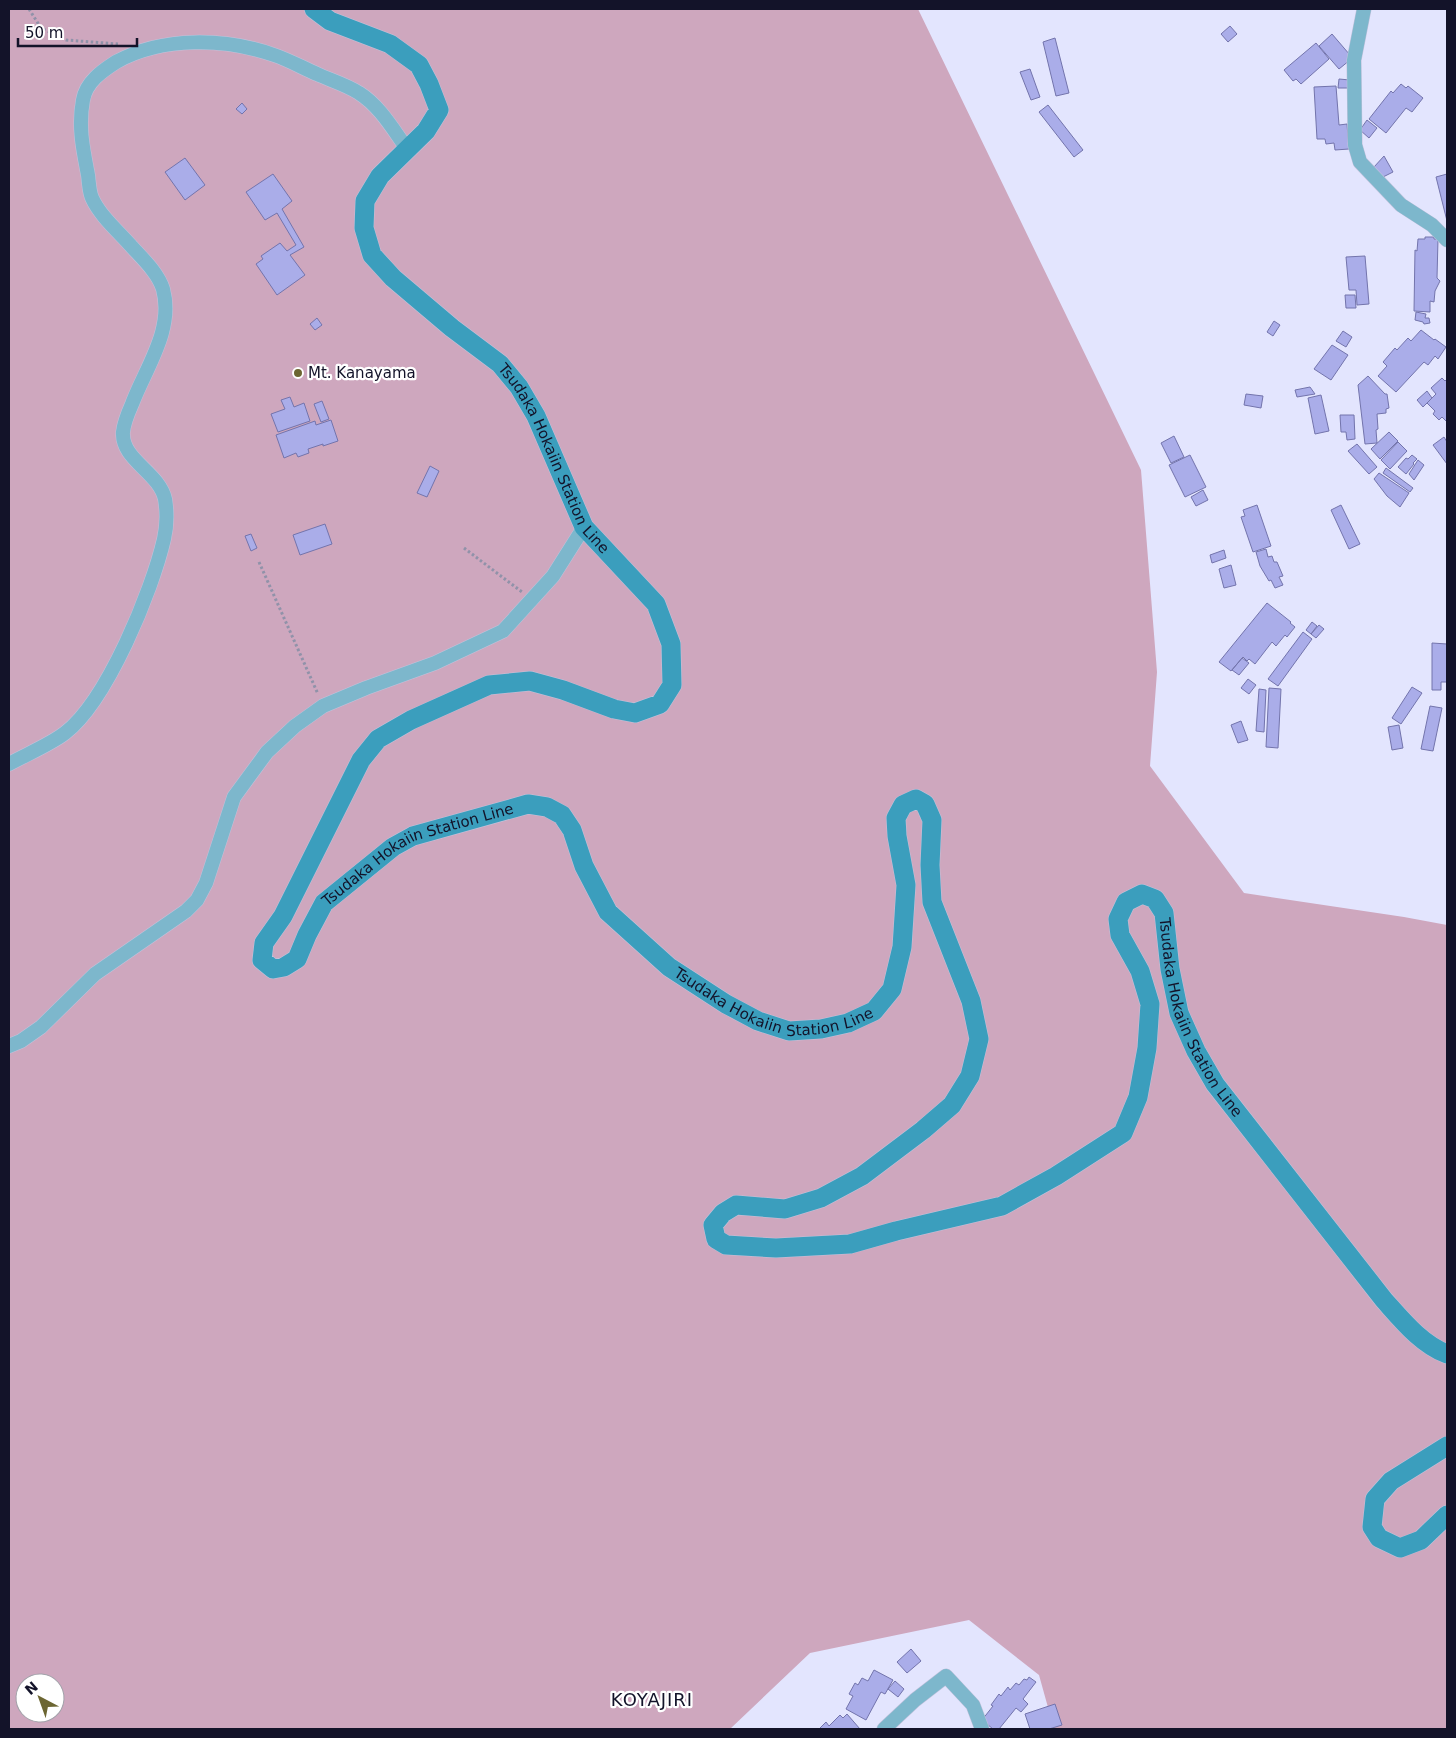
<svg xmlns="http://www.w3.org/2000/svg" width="1456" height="1738" font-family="'DejaVu Sans',sans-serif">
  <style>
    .green { fill: #cea7be; fill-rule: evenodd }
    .building { fill: #aaade9; stroke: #7374ac }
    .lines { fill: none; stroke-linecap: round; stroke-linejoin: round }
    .street-casing { stroke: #c2c3dc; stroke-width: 15 }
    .secondary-casing { stroke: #c2c3dc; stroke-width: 20 }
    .path { stroke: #9092a9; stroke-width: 3; stroke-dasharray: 2.5 2.5; stroke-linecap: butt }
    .street { stroke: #7db7cc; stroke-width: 14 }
    .secondary { stroke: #3b9ebd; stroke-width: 19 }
    .poi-dot { fill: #6c6632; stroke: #fff; stroke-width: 2 }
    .labels { text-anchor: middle; stroke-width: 4.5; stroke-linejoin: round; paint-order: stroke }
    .poi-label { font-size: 15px; fill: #131329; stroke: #fff; text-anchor: start }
    .street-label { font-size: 15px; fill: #131329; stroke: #fff }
    .quarter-label { font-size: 18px; letter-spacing: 1px; fill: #131329; stroke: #fff }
  </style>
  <rect width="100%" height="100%" fill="#e3e5fe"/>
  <path class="green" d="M9,9h909l223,461 16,202 -7,94 94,127 160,24 43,8v804h-393l-15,-54 -70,-55 -159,33 -80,76h-721zM25,1683h30v30h-30z"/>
  <path class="building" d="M1230,26l7,8 -9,8 -7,-8z
    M1332,34l18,21 -3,2 3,3 -11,9 -20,-23z
    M1055,38l14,55 -13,3 -13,-54z
    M1316,43l13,16 -28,25 -5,-5 -3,2 -9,-11z
    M1030,69l10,28 -9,3 -11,-28z
    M1339,79l11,1 -1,8h-11z
    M1401,84l5,4 2,-2 15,12 -11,14 -6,-4 -20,25 -17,-14 22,-28 2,2z
    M1336,86l3,39 8,-1 2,25 -14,1 -1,-7 -8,1 -1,-5h-8l-3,-52z
    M242,103l5,6 -5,5 -6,-5z
    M1048,105l35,45 -9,7 -35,-45z
    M1367,120l10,8 -8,10 -9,-8z
    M1384,156l9,16 -12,6 -7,-11z
    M185,158l20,27 -20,15 -20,-28z
    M273,174l19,27 -10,8 22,38 -14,8 15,20 -28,20 -21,-31 7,-5 -2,-3 19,-13 7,8 9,-6 -19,-32 -12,7 -19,-28z
    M1447,174v47l-11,-44z
    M1425,237h9v2h4l-1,39 3,3 -5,10 -1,11 -4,-1v11l-16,-1 1,-61 2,1 1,-12h7z
    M1365,256l4,48 -12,1 -1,-15h-7l-3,-33z
    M1345,295h10l1,13h-10z
    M1416,312l10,2 -1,4h4l1,5 -6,1 -1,-2 -8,-2z
    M317,318l5,7 -7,5 -5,-6z
    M1274,321l6,4 -7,11 -6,-4z
    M1421,330l13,10 1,-1 11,8 -8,12 -3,-3 -7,9 -4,-3 -28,30 -18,-16 9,-10 -4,-4 12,-14 2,2 11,-12 3,3z
    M1343,331l9,6 -6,10 -10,-6z
    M1332,345l16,10 -17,25 -17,-11z
    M1368,376l17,18h2l2,14 -3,1v4l-9,1 1,15 -2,1 1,13 -12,1 -7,-59z
    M1442,378l3,3 2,-2v40l-1,2 -4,-4 -3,3 -6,-6 2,-3 -8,-8 9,-9 -5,-6z
    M1310,387l5,7 -18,3 -2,-7z
    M1427,391l5,7 -9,9 -6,-7z
    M1246,394l17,2 -2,12 -17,-3z
    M1321,395l8,36 -14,3 -7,-36z
    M290,397l4,10 10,-4 6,18 -32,11 -7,-18 14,-5 -4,-9z
    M322,401l7,18 -8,3 -7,-18z
    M1340,415h14l1,24 -8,1 -1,-8h-5z
    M331,420l7,21 -15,5v-2l-15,5 1,4 -11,4 -2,-4 -12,5 -8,-23 39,-14 1,4z
    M1389,432l9,9 -18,18 -9,-10z
    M1174,436l10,21 -13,6 -10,-20z
    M1444,437l3,5v22l-14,-19z
    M1398,442l9,9 -17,18 -9,-9z
    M1357,444l20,23 -8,7 -21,-23z
    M1190,455l16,32 -21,10 -16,-32z
    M1412,455l5,4 -4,4 1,1 -8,10 -8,-7 8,-9 2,1z
    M1418,460l6,5 -10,15 -5,-6z
    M430,466l9,5 -12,26 -10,-4z
    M1386,468l27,20 -3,4 -27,-19z
    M1379,473l30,20 -9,14 -13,-11 -13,-17z
    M1203,490l5,10 -12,6 -5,-9z
    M1257,505l14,41 -18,6 -12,-35 4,-1 -2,-6z
    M1341,505l19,39 -11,5 -18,-39z
    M325,524l7,20 -32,11 -7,-20z
    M251,534l6,14 -6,3 -6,-15z
    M1266,549l2,8 4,-1 2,6h3l6,14 -4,1 4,8 -8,3 -4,-8 -2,1 -9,-15 -4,-14z
    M1224,550l2,8 -14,5 -2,-8z
    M1231,565l5,20 -12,3 -5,-19z
    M1267,603l24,19 -1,1 5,4 -8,10 -2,-2 -9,11 -4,-4 -17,22 -6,-5 -2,2 -4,-4 -12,14 -12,-9z
    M1312,622l5,4 -6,8 -5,-4z
    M1319,625l5,4 -8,9 -5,-4z
    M1303,632l9,7 -34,47 -10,-7z
    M1432,643l15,1v38h-6v8h-9z
    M1242,658l7,5 -10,12 -7,-5z
    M1248,679l8,6 -7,9 -8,-6z
    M1412,687l10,6 -21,31 -9,-6z
    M1269,688l12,1 -3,59 -12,-1z
    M1259,689l7,1 -2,42 -8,-1z
    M1430,706l12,2 -9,43 -12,-2z
    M1241,721l7,19 -10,3 -7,-18z
    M1399,725l4,23 -11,2 -4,-23z
    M911,1649l10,12 -14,12 -10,-11z
    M874,1670l19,10 -8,14 -4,-2 -15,28 -20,-11 7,-13 -4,-2 6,-11 3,2 4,-7 6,3z
    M1029,1677l7,5 -13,17 5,5 -7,8 -5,-4 -17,21h-6l-11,-9 11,-14 -2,-1 8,-11 2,2 7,-9 2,3 6,-7 3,2 5,-6 3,1z
    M895,1681l9,8 -6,8 -10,-8z
    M1055,1704l7,21 -13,4h-19l-5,-15z
    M847,1714l13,15h-41l7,-7 3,4 11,-11 3,3z"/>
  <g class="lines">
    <g class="street-casing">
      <path id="street" d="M1364,9l-10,51 1,85 5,17 41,43 31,20 15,15
        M9,764c16,-9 42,-20 56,-31 42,-32 87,-142 99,-194 3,-13 3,-28 1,-40 -6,-27 -44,-39 -42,-67 1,-10 5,-19 9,-28 14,-37 42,-74 31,-115 -5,-16 -20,-30 -31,-42 -13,-15 -32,-31 -40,-49 -3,-7 -3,-16 -4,-23 -5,-26 -10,-48 -5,-75 3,-18 19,-29 33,-38 47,-26 109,-24 158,-7 15,5 29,13 43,19 13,6 30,11 42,19 21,13 35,38 49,57
        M9,1046l12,-5 20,-14 54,-53 91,-63 11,-11 9,-17 28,-86 33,-45 28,-26 28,-20 43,-18 69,-25 68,-32 50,-55 31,-49
        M884,1729l31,-29 31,-24 27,29 9,24"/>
    </g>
    <g class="secondary-casing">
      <g id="secondary">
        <path id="s1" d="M314,9l16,12 60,23 29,21 10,19 10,26 -13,21 -46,45 -15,25 -1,27 8,27 21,23 59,50 48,36 19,23 17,29 48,111 72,77 15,40 1,41 -12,19 -25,9 -21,-4 -51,-19 -33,-9 -41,4 -78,35 -33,19 -17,21 -78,156 -19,27 -2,17 11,9 11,-2 13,-8 10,-24 17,-32 69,-56 20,-11 115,-32 19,3 15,8 10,15 12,36 24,46 61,55 57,37 32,17 31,10 32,-2 27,-6 26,-12 18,-22 10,-42 4,-62 -9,-49 -1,-18 7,-13 13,-6 9,5 7,16 -2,45 2,37 39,99 8,38 -9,37 -18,29 -29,25 -61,46 -41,22 -36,11 -49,-4 -13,8 -10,12 3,14 10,6 50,3 74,-4 46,-13 106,-25 54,-30 67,-43 15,-36 9,-49 3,-44 -10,-33 -20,-36 -2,-16 8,-17 16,-8 13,5 9,14 6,56 9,44 17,38 19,33 169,216c18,20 37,44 63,54"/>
        <path d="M1447,1446l-56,35 -16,18 -3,28 7,11 21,10 21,-8 26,-25"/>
      </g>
    </g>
    <path class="path" d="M29,9l12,19 25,12 52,4
      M464,548l58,44
      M259,562l59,132"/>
    <use href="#street" class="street"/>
    <use href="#secondary" class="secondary"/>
  </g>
  <circle class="poi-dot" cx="298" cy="373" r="5"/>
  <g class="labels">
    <g class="poi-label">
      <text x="308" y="378">Mt. Kanayama</text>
    </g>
    <g class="street-label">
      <text dy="5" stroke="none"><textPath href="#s1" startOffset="621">Tsudaka Hokaiin Station Line</textPath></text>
      <text dy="5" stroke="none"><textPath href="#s1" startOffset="1671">Tsudaka Hokaiin Station Line</textPath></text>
      <text dy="5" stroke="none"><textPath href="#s1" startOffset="2136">Tsudaka Hokaiin Station Line</textPath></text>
      <text dy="5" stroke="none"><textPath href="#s1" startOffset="3935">Tsudaka Hokaiin Station Line</textPath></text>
    </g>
    <g class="quarter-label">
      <text x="652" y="1706">KOYAJIRI</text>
    </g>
  </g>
  <rect width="1456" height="1738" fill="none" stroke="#131329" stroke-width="20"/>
  <g transform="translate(40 1698) rotate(319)"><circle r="24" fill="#ffffff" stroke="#a1a1a9"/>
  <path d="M0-4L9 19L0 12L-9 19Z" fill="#6c6632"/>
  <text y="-8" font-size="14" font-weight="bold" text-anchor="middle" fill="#131329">N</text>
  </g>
  <path d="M18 38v8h119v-8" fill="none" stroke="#131329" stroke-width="2.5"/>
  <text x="25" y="38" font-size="15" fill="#131329" stroke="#ffffff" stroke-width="4" paint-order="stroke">50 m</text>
</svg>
